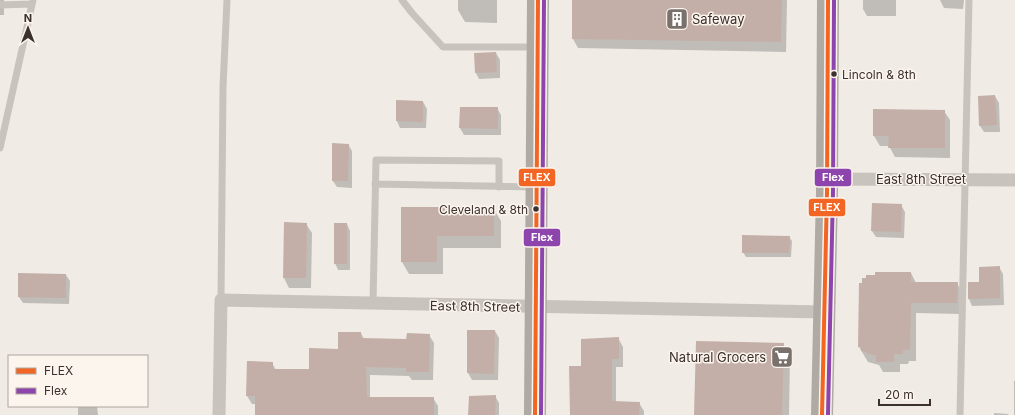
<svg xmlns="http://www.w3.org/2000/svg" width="1015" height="415" font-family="Inter,sans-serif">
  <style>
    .shadow { fill: #0003 }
    .building { fill: #c3afa7 }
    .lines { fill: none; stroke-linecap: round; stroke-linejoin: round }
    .lane { stroke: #c9c3be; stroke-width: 7 }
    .street { stroke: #c9c3be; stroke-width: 13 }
    .highway { stroke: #afaaa4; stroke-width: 22 }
    .bus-1-casing { stroke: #fbf5ee; stroke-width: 7 }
    .bus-2-casing { stroke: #fbf5ee; stroke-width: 7 }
    .bus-1 { stroke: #f26522; stroke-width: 4 }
    .bus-2 { stroke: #8e44ad; stroke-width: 4 }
    .bus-dot { fill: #3b302b; stroke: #fbf5ee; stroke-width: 1.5 }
    .labels { text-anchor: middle; stroke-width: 3; stroke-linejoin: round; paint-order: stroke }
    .bus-label { font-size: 12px; fill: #3b302b; stroke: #fbf5ee; text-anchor: start }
    .poi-label { font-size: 13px; fill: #3b302b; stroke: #fbf5ee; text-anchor: start }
    .street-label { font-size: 13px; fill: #3b302b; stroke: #fbf5ee }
    .line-badge { stroke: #fbf5ee; stroke-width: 1.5 }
    .badge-label { font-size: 11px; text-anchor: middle; font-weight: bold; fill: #fff }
  </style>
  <rect width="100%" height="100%" fill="#f0ebe5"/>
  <path class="shadow" d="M0,0h4v15h-4z
    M458,0h39v23l-32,-1 -7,-12z
    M573,0h214l-1,52 -208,-4 -5,-9z
    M863,0h33v16h-29l-4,-7z
    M940,0h24l-1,9 -19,-1z
    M496,53l4,7v18l-21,1 -3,-6z
    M995,96l4,7 1,29h-16l-4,-6z
    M423,102l4,7 -1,19h-26l-3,-7z
    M460,108h37l4,7v20h-37l-4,-7z
    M874,110l70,1 6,9v38l-55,-1 -6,-11h-9l-6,-10z
    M348,144l4,7v37l-15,-1 -4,-6z
    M901,205l4,7 -1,26 -28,-1 -4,-6z
    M402,208h91l8,13v27h-58v26h-34l-7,-12z
    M306,224l6,9 -1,55h-22l-5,-10z
    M347,224l3,7v39h-12l-3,-7z
    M789,237l3,4 -1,16h-45l-3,-5z
    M999,267l4,7 1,31 -32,1 -3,-7v-16h11z
    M911,273l5,10h41l6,11 -1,20 -46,-1v48h-7l-1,3h-8v8h-17l-4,-7 -11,-3 -9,-15z
    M66,275l4,6 -1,23 -46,-1 -4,-6z
    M495,331l4,7 -1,42h-26l-4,-7z
    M361,333l3,6 43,1 22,-5 5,8 -1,37h-21l-3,-4 -39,-1v23h63l5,8v9h-182v-11h-4l-5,-8 25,-33 4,7h34z
    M618,338l5,9v20h-7v35l23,1 5,8v4h-73l11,-48z
    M783,344l7,12 -1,59h-94z
    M1014,381h1v34h-1z
    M495,396l4,7v12h-30z
    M78,406h19l1,9h-20z
    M994,413l14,1 1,1h-15z"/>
  <path class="building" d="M572,0h210l-1,42 -209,-3z
    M496,52l1,20 -22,1 -1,-20z
    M995,95l2,30 -18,1 -1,-30z
    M396,100l27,1v21l-27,-1z
    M460,107h38v22l-39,-1z
    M873,109l72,1v38h-57l1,-12h-16z
    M332,143l17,1 -1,37h-16z
    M872,203l30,1 -1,28 -30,-1z
    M401,207h93v29h-57v26h-36z
    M284,222l23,1 -1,55h-23z
    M334,223h13v41h-13z
    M742,235l48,1 -1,17h-47z
    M1000,266v32l-32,1v-17h11v-15z
    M875,272h36v10h47l-1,21h-46l-1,47h-7v4h-9v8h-18v-7l-9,-1v-2l-6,-1v-4h-3l1,-64h3v-5h4v-3h9z
    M18,273l48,1v24l-48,-1z
    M467,330h28l-1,44 -27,-1z
    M338,332h23v6l45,1 1,-6 23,1 -1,38h-23v-4l-40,-1 1,30h67v18h-179v-19h-9l1,-35 26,1v7h36v-21l29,1z
    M619,337v22h-7v42l28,1 -1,13h-69l-1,-49h12v-27z
    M696,341l88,2 -2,72h-88z
    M496,395l-1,20h-27l1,-19z"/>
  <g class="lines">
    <path class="lane" d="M402,0l10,13 31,34h92
      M0,5l32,-1
      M0,148l33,-148
      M375,184l160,3
      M221,300l2,-213 4,-87
      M373,303l3,-143 123,1v26
      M960,415l9,-415"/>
    <path class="street" d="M827,179l188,1
      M219,415l2,-115 603,12"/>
    <path class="highway" d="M535,415l3,-415
      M822,415l5,-223 1,-192"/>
    <g class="bus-1-casing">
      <path id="bus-1" d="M535,415l3,-415
        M822,415l5,-223 1,-192"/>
    </g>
    <g class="bus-2-casing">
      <path id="bus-2" d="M541,415l3,-415
        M828,415l5,-223 1,-192"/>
    </g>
    <use href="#bus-1" class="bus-1"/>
    <use href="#bus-2" class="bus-2"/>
  </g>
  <defs>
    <g id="building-square" transform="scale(1.15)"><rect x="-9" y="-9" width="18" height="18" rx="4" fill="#7a716c" stroke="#fbf5ee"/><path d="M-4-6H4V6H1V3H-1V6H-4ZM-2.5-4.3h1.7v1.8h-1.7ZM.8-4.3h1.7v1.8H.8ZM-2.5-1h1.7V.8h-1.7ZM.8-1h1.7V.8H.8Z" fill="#fff"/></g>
    <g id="supermarket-square" transform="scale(1.15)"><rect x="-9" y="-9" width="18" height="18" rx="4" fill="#7a716c" stroke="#fbf5ee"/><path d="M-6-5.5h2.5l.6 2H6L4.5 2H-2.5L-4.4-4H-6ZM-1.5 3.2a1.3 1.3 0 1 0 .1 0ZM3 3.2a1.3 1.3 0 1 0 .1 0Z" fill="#fff"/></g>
  </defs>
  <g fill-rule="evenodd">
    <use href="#building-square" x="677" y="19"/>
    <use href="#supermarket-square" x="782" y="357"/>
  </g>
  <g class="bus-dot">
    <circle cx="834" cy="74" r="3.5"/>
    <circle cx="536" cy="209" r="3.5"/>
  </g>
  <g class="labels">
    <g class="bus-label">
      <text x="842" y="79">Lincoln &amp; 8th</text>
      <text x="528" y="214" text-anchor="end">Cleveland &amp; 8th</text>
    </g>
    <g class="poi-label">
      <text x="692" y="24">Safeway</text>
      <text x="766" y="362" text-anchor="end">Natural Grocers</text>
    </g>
    <g class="street-label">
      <text x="921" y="184">East 8th Street</text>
      <text transform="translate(475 306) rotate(1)" y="5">East 8th Street</text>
    </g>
  </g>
  <g class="line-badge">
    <rect x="518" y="168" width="38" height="19" rx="4" fill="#f26522"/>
    <rect x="814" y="168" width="38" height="19" rx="4" fill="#8e44ad"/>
    <rect x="808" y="198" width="38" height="19" rx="4" fill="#f26522"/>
    <rect x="523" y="228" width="38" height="19" rx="4" fill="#8e44ad"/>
  </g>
  <g class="badge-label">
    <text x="537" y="181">FLEX</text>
    <text x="833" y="181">Flex</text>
    <text x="827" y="211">FLEX</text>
    <text x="542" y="241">Flex</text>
  </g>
  <rect x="8" y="355" width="140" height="52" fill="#fbf5ee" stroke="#aea6a0"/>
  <rect x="16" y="368" width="20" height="6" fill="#f26522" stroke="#aea6a0"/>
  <text x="44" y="375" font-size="12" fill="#3b302b">FLEX</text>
  <rect x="16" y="388" width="20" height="6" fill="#8e44ad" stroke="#aea6a0"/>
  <text x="44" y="395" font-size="12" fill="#3b302b">Flex</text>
  <g transform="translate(28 28)" stroke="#fbf5ee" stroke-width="3" paint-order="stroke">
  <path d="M0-3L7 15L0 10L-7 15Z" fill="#3b302b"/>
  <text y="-6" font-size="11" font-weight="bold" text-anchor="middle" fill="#3b302b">N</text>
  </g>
  <path d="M879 399v6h51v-6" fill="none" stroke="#3b302b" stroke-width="2"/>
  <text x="885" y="399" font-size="12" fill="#3b302b" stroke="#fbf5ee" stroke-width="3" paint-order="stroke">20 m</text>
</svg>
